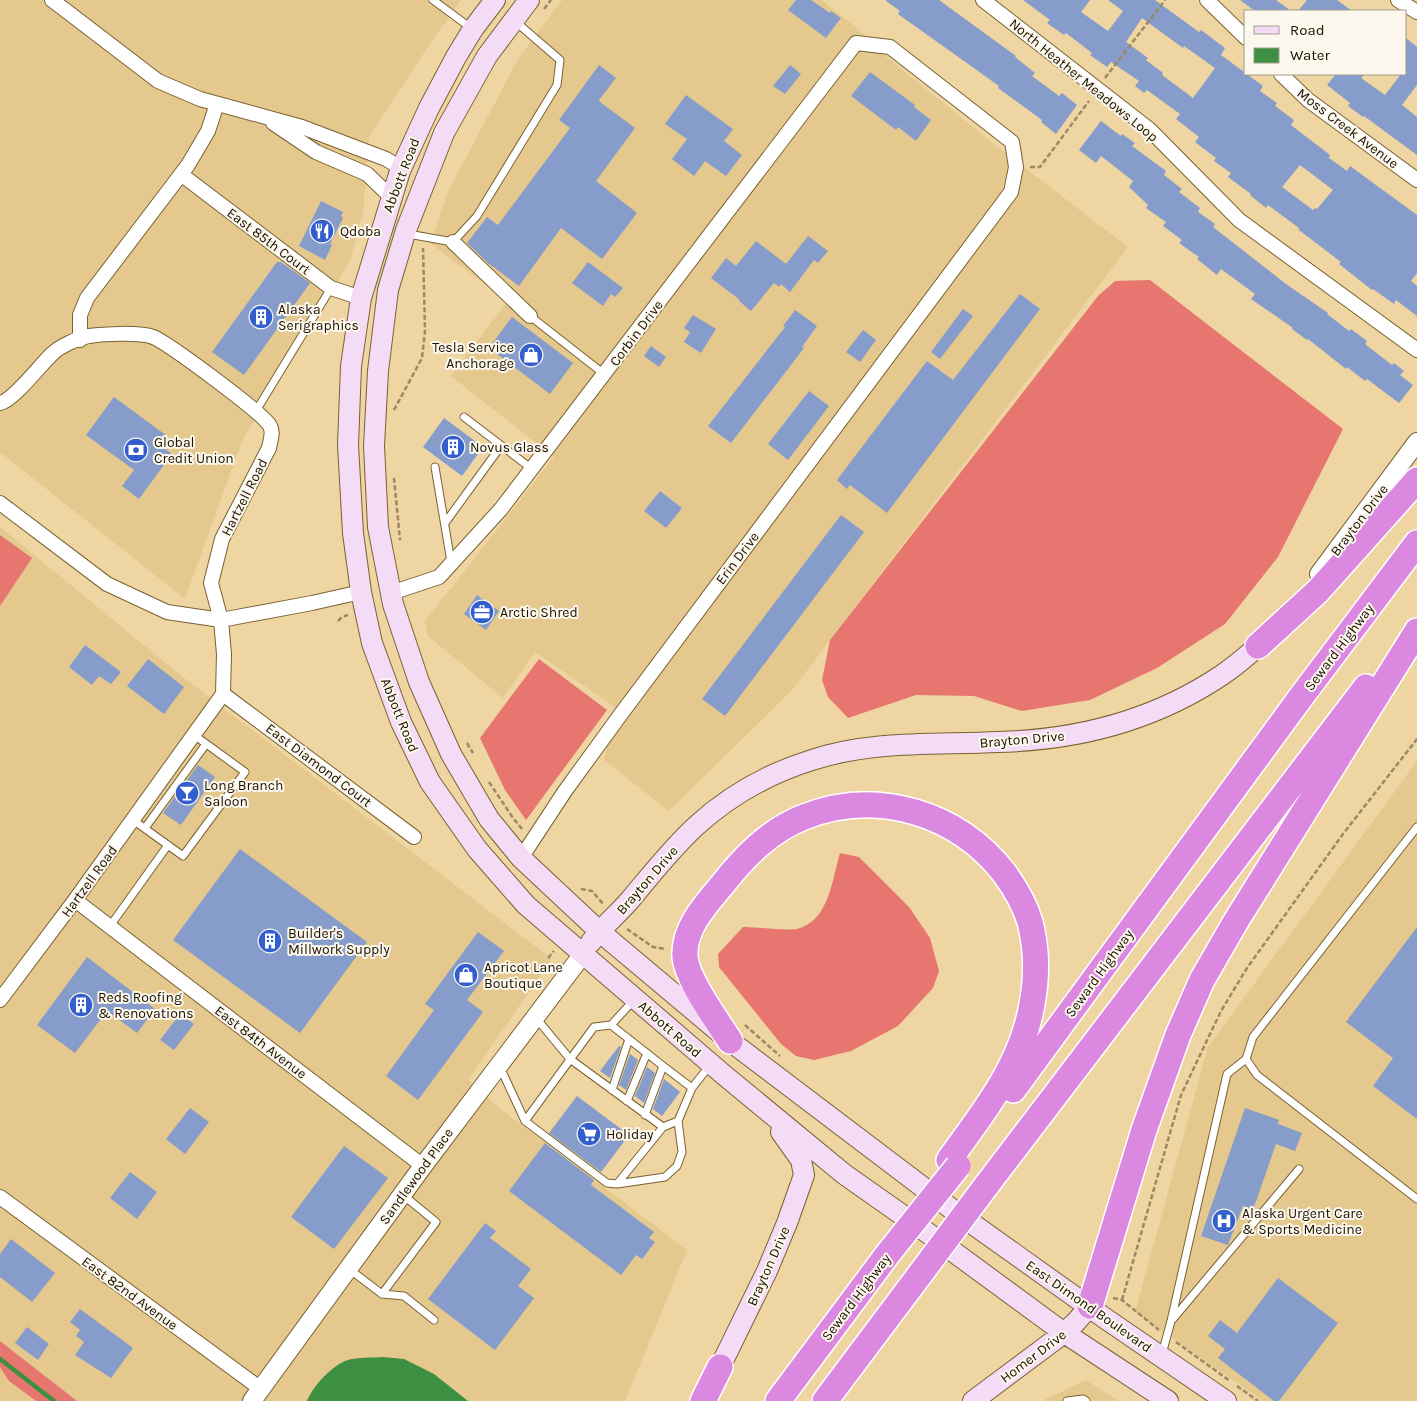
<svg xmlns="http://www.w3.org/2000/svg" width="1417" height="1401" font-family="Karla,sans-serif">
  <style>
    .built { fill: #e5c88d }
    .forest { fill: #e77670 }
    .water { fill: #3d9042 }
    .lines { fill: none; stroke-linecap: round; stroke-linejoin: round }
    .stream { stroke: #3d9042; stroke-width: 4.5 }
    .building { fill: #869cca; fill-rule: evenodd }
    .service-casing { stroke: #796232; stroke-width: 9 }
    .minor-casing { stroke: #796232; stroke-width: 16 }
    .tertiary-casing { stroke: #796232; stroke-width: 20 }
    .secondary-casing { stroke: #796232; stroke-width: 22 }
    .motorway-casing { stroke: #fff; stroke-width: 28 }
    .path { stroke: #9c8963; stroke-width: 2.5; stroke-dasharray: 5 2.5; stroke-linecap: butt }
    .service { stroke: #fff; stroke-width: 7 }
    .minor { stroke: #fff; stroke-width: 14 }
    .tertiary { stroke: #fff; stroke-width: 18 }
    .secondary { stroke: #f4dbf6; stroke-width: 20 }
    .motorway { stroke: #db88e1; stroke-width: 25 }
    .motorway-bridge-casing { stroke: #fff; stroke-width: 28; stroke-linecap: butt }
    .motorway-bridge { stroke: #db88e1; stroke-width: 25 }
    .labels { text-anchor: middle; stroke-width: 4; stroke-linejoin: round; paint-order: stroke }
    .street-label { font-size: 14px; fill: #1a1100; stroke: #fdf8ee }
    .poi-label { font-size: 14px; fill: #1a1100; stroke: #fdf8ee; text-anchor: start }
  </style>
  <rect width="100%" height="100%" fill="#eed5a1"/>
  <path class="built" d="M0,0h461l-32,45 -60,92 -6,75 -13,49 -108,180 -57,158 -185,-147z
    M562,0h259l36,28 27,27 110,89 134,103 -335,442 -124,122 -65,-51 11,-53 -80,-55 -32,46 -75,-62 -3,-15 129,-164 -103,-81 57,-75 -77,-57 16,-50 71,-135z
    M0,527l179,147 373,285 -84,121 31,28 188,142 -62,151h-625z
    M1417,761v640h-154l-128,-89 73,-265z
    M1086,1380l32,21h-75l1,-1z"/>
  <path class="forest" d="M1150,280l193,149 -65,128 -53,67 -68,44 -67,32 -68,11 -48,-15 -58,-1 -68,23 -20,-21 -6,-17 8,-40 268,-344 17,-15z
    M0,535l32,23 -32,48z
    M539,659l68,51 -81,110 -21,-30 -25,-52z
    M840,853l19,4 50,50 21,31 9,33 -6,17 -35,38 -47,25 -37,9 -18,-4 -15,-12 -62,-77 -1,-13 25,-27c12,0 43,4 54,2 32,-8 35,-49 43,-76z
    M0,1341l77,60h-41l-27,-20 -9,-14z"/>
  <path class="water" d="M383,1357l21,2 30,15 34,27h-161c6,-15 25,-36 41,-41 10,-3 24,-2 35,-3z"/>
  <g class="lines">
    <path class="stream" d="M0,1359l54,42"/>
  </g>
  <path class="building" d="M796,0h15l19,13 1,-2 10,7 -15,20 -38,-28z
    M885,0h54l77,56 -1,1 20,16 -3,3 27,20 3,-3 15,12 -21,29 -15,-12 1,-2 -44,-32 1,-2 -101,-72 2,-3z
    M1023,0h67l-9,12 27,19 15,-20 -15,-11h47l44,32 2,-2 24,18 -4,7 42,31 -3,5 17,12 -2,3 19,14 -3,5 39,30 -1,3 18,13 3,-5 67,49v58l-6,8 6,5v30l-21,-16 -2,4 -21,-15 -1,1 -33,-26 2,-2 -42,-32v-2l-31,-23 -2,3 -16,-13 1,-1 -23,-17 3,-4 -17,-12 2,-3 -21,-16 4,-5 -23,-18 4,-5 -33,-24 -3,3 -9,-7 4,-5 -28,-19 -4,5 -17,-12 2,-2 -26,-20 -2,2 -17,-12 3,-3zM1142,18l41,30 1,-2 31,22 -22,30 -31,-23 1,-2 -17,-13 2,-2 -22,-16zM1300,165l33,25 -16,19 -2,-1 -2,2 -31,-23z
    M1240,0h36l15,11h-36z
    M1307,0h30l15,11h-54z
    M1406,38l11,9v38l-15,20 15,12v38l-53,-39 -1,1 -15,-11 2,-3 -23,-18 9,-11h29l-4,4 24,17 16,-21h5z
    M599,65l17,13 -17,22 1,2 35,26 -39,53 41,32 -35,46 -41,-31 -42,58 -31,-23 -21,-20 20,-26 11,8 72,-97 -11,-8z
    M790,65l11,9 -16,20 -12,-8z
    M870,72l45,33 -1,2 17,13 -15,21 -18,-14 -2,3 -45,-34z
    M686,95l47,34 -9,12 18,14 -16,21 -21,-15 -11,15 -22,-17 15,-20 -22,-15z
    M1101,121l20,15 1,-2 13,9 -3,3 34,25 -2,4 18,14 -3,3 21,16 -2,4 17,12 -2,3 73,57 42,29 -1,1 22,17 2,-2 16,12 -2,3 27,21 2,-2 10,8 -4,4 13,10 -14,18 -32,-24 -2,2 -18,-14 -1,2 -38,-30 -1,1 -15,-11 1,-1 -42,-29 4,-5 -34,-25 -4,6 -20,-16 2,-2 -20,-14 3,-3 -19,-14 3,-4 -20,-14 2,-3 -19,-18 4,-6 -32,-25 -5,7 -17,-13z
    M321,201l22,11 -2,4 2,2 -13,26 2,1 -7,15 -26,-14z
    M808,236l20,15 -10,12 -4,-3 -24,32 -9,-8 -2,3 -5,-4 -23,28 -12,-10 1,-1 -29,-22 15,-20 10,8 20,-25 30,23z
    M277,262h4l29,21 -66,92 -32,-23z
    M588,262l35,26 -8,9 -4,-3 -8,12 -31,-23z
    M1020,294l20,15 -153,204 -37,-28 -3,4 -10,-9 90,-119 26,19z
    M963,309l10,7 -33,43 -9,-7z
    M795,310l22,16 -15,21 2,1 -73,95 -23,-17 77,-99 -2,-1z
    M693,315l23,14 -15,24 -17,-11 6,-10 -6,-4z
    M512,317l61,46 -23,31 -61,-46z
    M863,330l13,10 -16,22 -14,-10z
    M651,346l15,11 -7,10 -15,-11z
    M809,391l20,15 -41,54 -20,-16z
    M114,397l53,39 -7,9 12,9 -33,45 -17,-13 12,-16 -48,-35z
    M444,418l39,29 -21,29 -39,-29z
    M660,491l22,17 -16,20 -22,-17z
    M841,515l23,17 -139,184 -23,-17z
    M477,595l22,16 -13,19 -22,-16z
    M85,645l36,27 -10,12 -12,-8 -7,9 -23,-18z
    M148,659l36,28 -20,27 -37,-28z
    M198,765l17,12 -34,48 -18,-12z
    M240,849l127,93 -67,91 -127,-93z
    M1417,927v192l-44,-33 20,-28 -47,-36z
    M478,932l26,19 -37,49 16,12 -65,88 -32,-24 48,-66 -9,-6z
    M87,957l68,52 -18,24 -30,-22 -32,42 -38,-28z
    M180,1014l14,10 -20,26 -14,-10z
    M619,1046l2,1 -11,31 -10,-7z
    M630,1054l8,6 -12,30 -7,-5z
    M647,1067l8,6 -11,30 -9,-7z
    M664,1079l16,13 -18,24 -9,-7z
    M577,1096l52,39 -28,37 -52,-39z
    M190,1108l19,14 -24,32 -19,-15z
    M1245,1108l34,12 -1,4 24,9 -7,18 -19,-7 -23,66 -10,-4 -15,39 -27,-9z
    M545,1143l49,37 -3,5 63,47 -5,6 6,4 -13,17 -6,-4 -15,20 -112,-84z
    M344,1146l44,32 -54,71 -43,-32z
    M130,1172l27,20 -20,27 -27,-21z
    M485,1223l11,8 -6,7 41,31 -13,17 16,12 -39,52 -67,-51z
    M11,1239l44,34 -23,29 -32,-25v-23z
    M1278,1278l60,45 -59,78h-5l-56,-43 7,-9 -17,-13 12,-16 17,13z
    M80,1309l53,39 -22,30 -36,-23 9,-13 -8,-6 4,-6 -10,-8z
    M27,1327l22,17 -11,16 -23,-17z"/>
  <g class="lines">
    <g class="service-casing">
      <path id="service" d="M433,0l38,28
        M408,234l45,8 24,-26 80,-131 3,-25 -44,-38
        M530,316l74,58
        M256,411l75,-123
        M464,417l68,52
        M435,467l16,95
        M445,523l56,-77
        M133,820l50,36 62,-84 -51,-37
        M1417,827l-164,210 -7,22 11,16 160,124
        M145,828l61,-84
        M110,926l58,-81
        M633,1001l-22,24 -17,2 -69,94 82,62 10,1 46,-57 15,-6 14,-33 18,-23
        M536,1018l34,41 93,68
        M611,1025l52,41
        M500,1067l25,54
        M612,1090l17,-51
        M627,1101l20,-48
        M645,1115l18,-49 29,22
        M617,1184l48,-7 12,-11 5,-14 -4,-31
        M349,1269l33,25 54,-72 -33,-27
        M382,1294l22,2 30,24
        M1172,1320l127,-151
        M1162,1354l9,-33 56,-247 19,-15
        M1067,1401l16,-2 3,2"/>
    </g>
    <g class="minor-casing">
      <path id="minor" d="M52,0l106,81 42,18 102,28 84,32 15,9
        M983,0l166,129 90,91 178,130
        M1207,0l39,38
        M1398,0l19,12
        M1281,74l27,26 109,80
        M273,123l43,29 51,22 24,23
        M182,175l149,113 30,10
        M453,242l77,74
        M80,340v-25l7,-17 101,-133 20,-34 9,-27
        M0,403c13,-2 41,-39 52,-49 8,-8 26,-16 37,-18 14,-2 51,-4 64,1 15,6 110,76 117,89 4,7 0,15 -1,22l-47,91 -11,44 10,37 3,34 -1,40 -148,206 -75,100
        M0,503l107,81 60,28 54,8 91,-17 49,-11
        M391,593l48,-16 62,-68 355,-466 34,4 122,95 4,25 -5,25 -390,522 -56,77 -44,67
        M223,694l191,143
        M75,900l348,266
        M0,1197l261,192"/>
    </g>
    <g class="tertiary-casing">
      <path id="tertiary" d="M1319,574l98,-132
        M252,1401l171,-235 160,-212"/>
    </g>
    <g class="secondary-casing">
      <path id="secondary" d="M495,0l-22,29 -17,28 -27,51 -29,63 -39,127 -10,68 -3,79 5,88 8,59 11,51 29,79 29,60 47,67 49,56 198,170 120,99 88,62 128,94 108,71
        M529,0l-42,56 -43,77 -38,97 -18,60 -10,81 -4,75 4,81 15,77 26,78 32,72 38,65 32,39 78,73 131,110 223,169 153,109 120,82
        M591,942c11,-15 26,-27 39,-42 21,-25 42,-52 66,-74 33,-30 74,-53 116,-66 61,-20 123,-15 186,-18 80,-2 157,-22 224,-67 13,-9 25,-19 36,-29
        M720,1367l47,-96 20,-48 17,-48 -3,-15 -20,-28
        M973,1401l91,-68 11,-10 15,-17"/>
    </g>
    <g class="motorway-casing">
      <path id="motorway" d="M1258,646l60,-55 99,-111
        M730,1041c-13,-21 -43,-61 -45,-84 -2,-28 20,-52 37,-72 22,-28 48,-55 82,-68 73,-29 154,-4 201,57 10,14 20,31 25,48 7,27 7,55 2,82 -10,61 -48,107 -83,156
        M1013,1090l288,-393 116,-154
        M986,1186l380,-499
        M1090,1306l54,-176 34,-95 24,-55 34,-59 181,-290
        M703,1401l17,-34
        M778,1401l109,-146
        M825,1401l96,-128"/>
    </g>
    <path class="path" d="M544,9l7,-9
      M1105,78l60,-78
      M1030,167h10l49,-66
      M394,410l28,-52 3,-27 -2,-83
      M394,478l6,62
      M338,621l4,-4 6,-2
      M467,743l6,10
      M489,782l24,36 10,12
      M581,889l11,2 12,14
      M627,929l26,18 12,2
      M548,958l6,-7
      M745,1025l35,31
      M1113,1298l9,2 37,30
      M1122,1300l59,-205 40,-84 26,-43 96,-134 74,-95
      M1176,1342l54,39
      M1237,1386l21,15"/>
    <use href="#service" class="service"/>
    <use href="#minor" class="minor"/>
    <use href="#tertiary" class="tertiary"/>
    <use href="#secondary" class="secondary"/>
    <use href="#motorway" class="motorway"/>
    <g class="motorway-bridge-casing">
      <path id="motorway-bridge" d="M887,1255l71,-89
        M921,1273l65,-87"/>
    </g>
    <use href="#motorway-bridge" class="motorway-bridge"/>
  </g>
  <defs>
    <g id="restaurant-disc" transform="scale(1.25)"><circle r="9.5" fill="#325ece" stroke="#fdf8ee"/><path d="M-5-6h1v4h1v-4h1v4h1v-4h1v5L-1.5 .5V6h-2V.5L-5-1ZM5-6V6H3V1.5H1.5Q1.5-4 5-6Z" fill="#fff"/></g>
    <g id="building-disc" transform="scale(1.25)"><circle r="9.5" fill="#325ece" stroke="#fdf8ee"/><path d="M-4-6H4V6H1V3H-1V6H-4ZM-2.5-4.3h1.7v1.8h-1.7ZM.8-4.3h1.7v1.8H.8ZM-2.5-1h1.7V.8h-1.7ZM.8-1h1.7V.8H.8Z" fill="#fff"/></g>
    <g id="shop-disc" transform="scale(1.25)"><circle r="9.5" fill="#325ece" stroke="#fdf8ee"/><path d="M-5-2.5h2.3a2.7 3.5 0 0 1 5.4 0H5L5.5 6h-11ZM-1.5-2.5h3a1.5 2.3 0 0 0-3 0Z" fill="#fff"/></g>
    <g id="bank-disc" transform="scale(1.25)"><circle r="9.5" fill="#325ece" stroke="#fdf8ee"/><path d="M-6-4H6V4H-6ZM0-2.3a2.3 2.3 0 1 0 0 4.6a2.3 2.3 0 1 0 0-4.6Z" fill="#fff"/></g>
    <g id="office-disc" transform="scale(1.25)"><circle r="9.5" fill="#325ece" stroke="#fdf8ee"/><path d="M-6-3h4V-5.5h4V-3h4V5H-6ZM-1-4.5V-3h2v-1.5ZM-6 0V1H6V0Z" fill="#fff"/></g>
    <g id="bar-disc" transform="scale(1.25)"><circle r="9.5" fill="#325ece" stroke="#fdf8ee"/><path d="M-6-5H6L.8 .8V4.5H3.5V6h-7V4.5H-.8V.8Z" fill="#fff"/></g>
    <g id="supermarket-disc" transform="scale(1.25)"><circle r="9.5" fill="#325ece" stroke="#fdf8ee"/><path d="M-6-5.5h2.5l.6 2H6L4.5 2H-2.5L-4.4-4H-6ZM-1.5 3.2a1.3 1.3 0 1 0 .1 0ZM3 3.2a1.3 1.3 0 1 0 .1 0Z" fill="#fff"/></g>
    <g id="hospital-disc" transform="scale(1.25)"><circle r="9.5" fill="#325ece" stroke="#fdf8ee"/><path d="M-5-5h3v3.5h4V-5h3V5h-3V1.5h-4V5h-3Z" fill="#fff"/></g>
  </defs>
  <g fill-rule="evenodd">
    <use href="#restaurant-disc" x="322" y="231"/>
    <use href="#building-disc" x="261" y="317"/>
    <use href="#shop-disc" x="531" y="355"/>
    <use href="#building-disc" x="453" y="447"/>
    <use href="#bank-disc" x="136" y="450"/>
    <use href="#office-disc" x="482" y="612"/>
    <use href="#bar-disc" x="187" y="793"/>
    <use href="#building-disc" x="270" y="941"/>
    <use href="#shop-disc" x="466" y="975"/>
    <use href="#building-disc" x="81" y="1005"/>
    <use href="#supermarket-disc" x="589" y="1134"/>
    <use href="#hospital-disc" x="1224" y="1221"/>
  </g>
  <g class="labels">
    <g class="street-label">
      <text transform="translate(1084 80) rotate(39)" y="5">North Heather Meadows Loop</text>
      <text transform="translate(1348 128) rotate(37)" y="5">Moss Creek Avenue</text>
      <text transform="translate(401 175) rotate(-69)" y="5">Abbott Road</text>
      <text transform="translate(269 241) rotate(37)" y="5">East 85th Court</text>
      <text transform="translate(636 333) rotate(-53)" y="5">Corbin Drive</text>
      <text transform="translate(244 497) rotate(-63)" y="5">Hartzell Road</text>
      <text transform="translate(1359 520) rotate(-53)" y="5">Brayton Drive</text>
      <text transform="translate(737 558) rotate(-53)" y="5">Erin Drive</text>
      <text transform="translate(1339 647) rotate(-53)" y="5">Seward Highway</text>
      <text transform="translate(400 715) rotate(68)" y="5">Abbott Road</text>
      <text transform="translate(1022 739) rotate(-5)" y="5">Brayton Drive</text>
      <text transform="translate(319 765) rotate(37)" y="5">East Diamond Court</text>
      <text transform="translate(647 880) rotate(-49)" y="5">Brayton Drive</text>
      <text transform="translate(89 881) rotate(-54)" y="5">Hartzell Road</text>
      <text transform="translate(1099 973) rotate(-54)" y="5">Seward Highway</text>
      <text transform="translate(670 1029) rotate(41)" y="5">Abbott Road</text>
      <text transform="translate(261 1042) rotate(37)" y="5">East 84th Avenue</text>
      <text transform="translate(416 1176) rotate(-54)" y="5">Sandlewood Place</text>
      <text transform="translate(768 1266) rotate(-66)" y="5">Brayton Drive</text>
      <text transform="translate(130 1293) rotate(36)" y="5">East 82nd Avenue</text>
      <text transform="translate(856 1297) rotate(-53)" y="5">Seward Highway</text>
      <text transform="translate(1089 1306) rotate(35)" y="5">East Dimond Boulevard</text>
      <text transform="translate(1033 1356) rotate(-37)" y="5">Homer Drive</text>
    </g>
    <g class="poi-label">
      <text x="340" y="236">Qdoba</text>
      <text x="278" y="314">Alaska<tspan x="278" dy="16">Serigraphics</tspan></text>
      <text x="514" y="352" text-anchor="end">Tesla Service<tspan x="514" dy="16">Anchorage</tspan></text>
      <text x="154" y="447">Global<tspan x="154" dy="16">Credit Union</tspan></text>
      <text x="470" y="452">Novus Glass</text>
      <text x="500" y="617">Arctic Shred</text>
      <text x="204" y="790">Long Branch<tspan x="204" dy="16">Saloon</tspan></text>
      <text x="288" y="938">Builder's<tspan x="288" dy="16">Millwork Supply</tspan></text>
      <text x="484" y="972">Apricot Lane<tspan x="484" dy="16">Boutique</tspan></text>
      <text x="98" y="1002">Reds Roofing<tspan x="98" dy="16">&amp; Renovations</tspan></text>
      <text x="606" y="1139">Holiday</text>
      <text x="1242" y="1218">Alaska Urgent Care<tspan x="1242" dy="16">&amp; Sports Medicine</tspan></text>
    </g>
  </g>
  <rect x="1244" y="10" width="162" height="65" fill="#fdf8ee" stroke="#a29c8f"/>
  <rect x="1254" y="26" width="25" height="8" fill="#f4dbf6" stroke="#a29c8f"/>
  <text x="1290" y="35" font-size="15" fill="#1a1100">Road</text>
  <rect x="1254" y="48" width="25" height="15" fill="#3d9042" stroke="#a29c8f"/>
  <text x="1290" y="60" font-size="15" fill="#1a1100">Water</text>
</svg>
